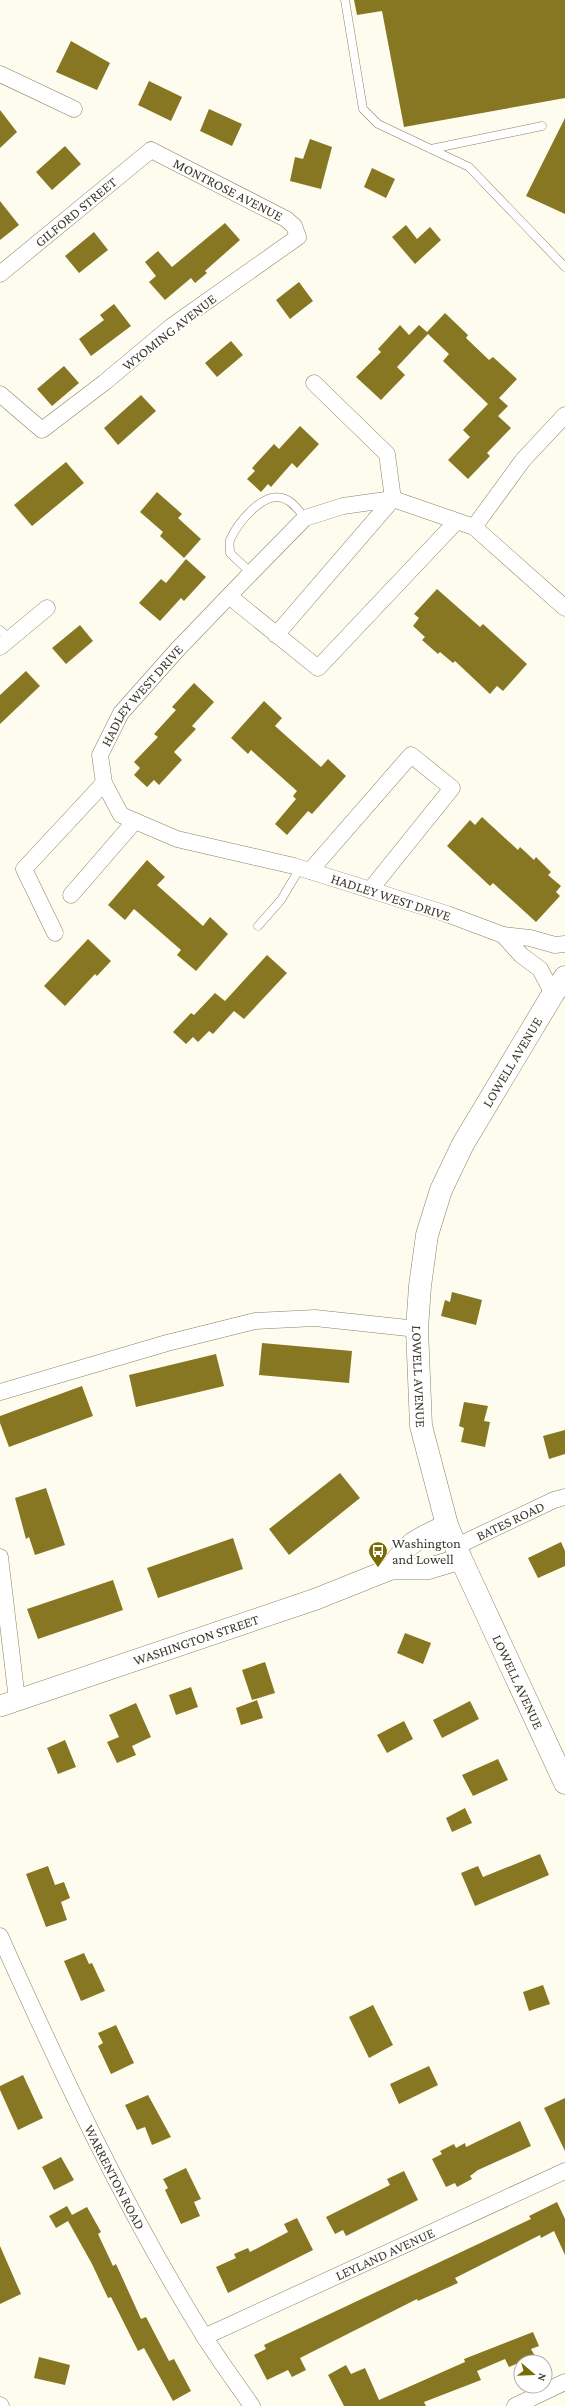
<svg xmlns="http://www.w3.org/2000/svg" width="565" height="2406" font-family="'Crimson Pro',serif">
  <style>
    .building { fill: #877723 }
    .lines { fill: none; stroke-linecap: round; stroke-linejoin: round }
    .service-casing { stroke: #888264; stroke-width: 9 }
    .minor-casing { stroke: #888264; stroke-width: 17 }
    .tertiary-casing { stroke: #888264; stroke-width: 22 }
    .secondary-casing { stroke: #888264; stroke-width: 23 }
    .service { stroke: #fff; stroke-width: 8 }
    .minor { stroke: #fff; stroke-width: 16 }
    .tertiary { stroke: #fff; stroke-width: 21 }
    .secondary { stroke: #fff; stroke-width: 22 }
    .labels { text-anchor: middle; stroke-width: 4; stroke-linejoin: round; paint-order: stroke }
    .street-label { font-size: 14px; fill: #3b392c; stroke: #fff }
    .poi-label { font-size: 14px; fill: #3b392c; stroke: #fff; text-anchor: start }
  </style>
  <rect width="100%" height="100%" fill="#fefcef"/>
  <path class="building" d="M354,0h211v98l-161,29 -22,-116 -25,4z
    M71,41l39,22 -13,27 -41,-18z
    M149,81l33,16 -11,24 -33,-16z
    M209,109l33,15 -10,22 -32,-15z
    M0,110l17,22 -17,16z
    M565,118v96l-39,-18z
    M310,139l22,8 -11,42 -31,-8 5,-24 8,2z
    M65,146l16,18 -29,26 -16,-18z
    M372,168l23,11 -9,19 -22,-11z
    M0,201l19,24 -19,15z
    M225,223l15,17 -35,31 2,2 -12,10 -4,-5 -26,22 -16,-18 7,-6 -11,-14 13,-11 14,16z
    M406,225l11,14 13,-12 11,13 -26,24 -23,-27z
    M94,232l14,18 -29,23 -14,-17z
    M299,282l14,19 -23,18 -14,-19z
    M114,304l17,22 -40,30 -12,-17 25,-19 -4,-5z
    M445,313l23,22 -2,3 23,22 4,-3 24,22 -18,19 9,8 -10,10 13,12 -24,25 3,3 -22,23 -20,-19 22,-23 -7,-7 25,-26 -45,-43 6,-7 -21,-20 -31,33 8,8 -24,25 -25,-23 25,-25 -3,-3 22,-24 9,10 10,-10 8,7z
    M231,341l12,14 -26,22 -12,-14z
    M64,366l15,17 -27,23 -15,-17z
    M141,395l15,16 -38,34 -14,-17z
    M300,426l19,18 -22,24 -5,-5 -21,24 -3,-3 -7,8 -14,-13 8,-8 -3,-3 22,-24 5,5z
    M66,462l18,21 -52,43 -18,-21z
    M157,492l25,22 -4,4 23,21 -17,19 -24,-22 3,-4 -23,-20z
    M186,559l20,18 -22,24 -3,-3 -21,23 -21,-18 22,-24 5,4z
    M437,589l43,38 3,-3 44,40 -24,27 -6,-5 -7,8 -35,-33 -2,2 -13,-11 -2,2 -16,-14 3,-3 -12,-11 6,-8 -5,-4z
    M80,625l13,16 -27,23 -14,-16z
    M26,671l14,15 -40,38v-29z
    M194,683l20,19 -22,24 4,3 -22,23 8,8 -23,25 -5,-5 -7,7 -13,-12 6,-7 -6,-6 24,-25 -4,-3 22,-24 -4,-3z
    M264,701l18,17 -7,8 46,41 7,-8 18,17 -34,38 -4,-3 -21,24 -12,-11 21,-25 -3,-3 4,-5 -46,-41 -3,4 -17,-16z
    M482,817l36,33 2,-3 14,13 2,-3 15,15 -3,3 13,11 -5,6 4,4 -24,26 -43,-39 -3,3 -43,-40 23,-26 5,5z
    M147,860l18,17 -8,8 46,41 7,-9 18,17 -32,37 -19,-16 4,-5 -47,-41 -9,11 -17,-15z
    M88,939l23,22 -14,15 -2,-2 -30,32 -21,-20z
    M267,955l20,18 -43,46 -10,-8 -21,23 -4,-3 -11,11 -5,-5 -7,7 -13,-12 18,-19 3,2 21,-22 10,8z
    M452,1292l30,8 -6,25 -35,-9 4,-16 5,2z
    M262,1343l90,8 -3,32 -90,-8z
    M216,1354l8,32 -88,21 -7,-32z
    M82,1386l11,30 -84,31 -9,-24v-7z
    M464,1402l24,4 -4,15 6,1 -5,25 -24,-5 3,-14 -5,-2z
    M565,1430v24l-16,5 -6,-23z
    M340,1473l20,25 -71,57 -20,-26z
    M46,1488l19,57 -30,10 -6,-18 -3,2 -11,-41z
    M233,1538l10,31 -85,29 -11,-30z
    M561,1542l4,9v15l-27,12 -10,-20z
    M113,1580l10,30 -85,29 -11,-30z
    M405,1633l26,10 -8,21 -26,-11z
    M265,1662l10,31 -23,7 -10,-30z
    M191,1687l7,20 -22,8 -7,-20z
    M257,1700l6,18 -22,7 -5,-17z
    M470,1701l9,18 -37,19 -9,-18z
    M136,1703l15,34 -19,9 4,9 -19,8 -10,-21 12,-5 -10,-22z
    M404,1721l9,18 -26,14 -10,-18z
    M65,1740l11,27 -18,7 -11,-26z
    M498,1759l10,21 -35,16 -11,-21z
    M465,1808l7,15 -20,9 -6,-14z
    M540,1854l9,21 -74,31 -14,-33 17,-7 5,11z
    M48,1866l7,19 9,-3 6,16 -9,4 6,18 -21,7 -20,-53z
    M84,1953l5,11 3,-1 13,28 -24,10 -17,-40z
    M543,1985l7,19 -21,7 -6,-19z
    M373,2005l20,40 -24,13 -20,-41z
    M116,2025l18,38 -23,11 -13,-28 5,-3 -5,-10z
    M429,2066l9,19 -39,19 -9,-20z
    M23,2075l20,43 -25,12 -18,-40v-4z
    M148,2095l23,42 -19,8 -7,-18 -8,3 -12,-25z
    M565,2098v53l-21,-43z
    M520,2121l11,25 -53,24 -8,6 2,3 -15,8 -2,-4 -9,4 -14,-28 10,-5 -2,-3 14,-7 2,4 9,-5 1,4z
    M61,2157l13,23 -20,10 -12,-23z
    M186,2168l15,31 -7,3 6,14 -19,8 -16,-34 3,-2 -5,-9z
    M404,2171l14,29 -72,36 -3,-6 -8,4 -9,-17 64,-32 -3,-6z
    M557,2202l8,17v36l-11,-24 -13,7 -1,-3 -85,43 3,5 -40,18 -1,-2 -117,59 6,12 -14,7 -4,-7 -21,10 -13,-25 12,-6 -2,-4 267,-126 -2,-3z
    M67,2206l5,9 15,-8 14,25 -3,2 15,32 3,-2 25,55 5,-2 23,44 5,-2 17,32 -18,10 -29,-53 -6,3 -27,-54 -3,1 -16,-34 -24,-43 -12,7 -7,-12z
    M297,2218l16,32 -85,43 -12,-26 20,-9 -2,-4 14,-6 2,4 38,-20 -4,-8z
    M0,2246l21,48 -21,10z
    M533,2332l6,14 -8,3 4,7 -26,11 -4,-8 -28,12 4,9 -57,22 2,4h-82l-16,-31 18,-10 5,9 14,-6 14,32 86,-38 -1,-3z
    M39,2357l31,8 -5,20 -31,-7z"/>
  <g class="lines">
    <g class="service-casing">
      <path id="service" d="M345,0l18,109 15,15 91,43 96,100
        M431,149l111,-23
        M251,573l-21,-20c0,-4 -1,-9 0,-13 7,-16 32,-48 52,-42 10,2 17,13 23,20
        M0,630l10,9
        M258,926l23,-26 19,-32"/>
    </g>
    <g class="minor-casing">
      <g id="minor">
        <path d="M0,74l74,35"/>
        <path id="s1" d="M0,274l151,-124 135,69 8,7 4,11 -126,89 -67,56 -63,48 -42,-36"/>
        <path d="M474,527l49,-67 42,-45"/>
        <path d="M229,596l89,72 138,-146"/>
        <path d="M276,635l117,-136 -6,-45 -73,-71"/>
        <path d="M0,647l47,-39"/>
        <path d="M310,871l101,-116 41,33 -82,102"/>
        <path d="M71,895l64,-74"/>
        <path d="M55,933l-31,-64 80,-86"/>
        <path id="s2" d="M503,935l-56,-21 -153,-48 -117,-27 -56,-24 -17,-32 -4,-28 21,-42 56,-63 74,-77 54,-55 38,-12 50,-7 81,28 91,81"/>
        <path d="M553,994l-13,-25 -19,-14 -18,-20 27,3 25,7 10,-1"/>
        <path d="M0,1392l167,-49 88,-22 60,-3 102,11"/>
        <path id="s3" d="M457,1546l97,-46 11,-3"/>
        <path d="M0,1557l17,143"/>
        <path id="s4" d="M0,1936c61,136 125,273 204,400 15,24 32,47 48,70"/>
        <path id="s5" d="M204,2337l361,-166"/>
        <path d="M0,2405l1,1"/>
        <path d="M515,2406l50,-24"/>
      </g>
    </g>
    <g class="tertiary-casing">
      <g id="tertiary">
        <path d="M391,1569c15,-27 29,-31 56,-44"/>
        <path id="s6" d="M0,1706l316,-107 75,-30h36l34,-10"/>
      </g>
    </g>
    <g class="secondary-casing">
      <g id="secondary">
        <path id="s7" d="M565,977l-12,17 -90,150 -22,46 -14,45 -7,51 -3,43 4,97 26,99 14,34 104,224"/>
      </g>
    </g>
    <use href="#service" class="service"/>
    <use href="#minor" class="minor"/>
    <use href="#tertiary" class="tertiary"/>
    <use href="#secondary" class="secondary"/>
  </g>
  <defs>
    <g id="bus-pin" transform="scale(1)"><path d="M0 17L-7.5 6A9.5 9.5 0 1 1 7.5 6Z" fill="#7b6b05" stroke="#fff"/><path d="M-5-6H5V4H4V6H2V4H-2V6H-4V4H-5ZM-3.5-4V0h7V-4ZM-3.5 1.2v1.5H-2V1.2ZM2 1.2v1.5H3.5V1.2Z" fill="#fff"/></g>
  </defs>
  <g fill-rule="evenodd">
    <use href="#bus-pin" x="378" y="1551"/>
  </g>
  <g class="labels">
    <g class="street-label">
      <text dy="5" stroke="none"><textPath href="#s1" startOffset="282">MONTROSE AVENUE</textPath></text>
      <text dy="5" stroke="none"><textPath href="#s1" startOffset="98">GILFORD STREET</textPath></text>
      <text transform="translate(169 332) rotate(-38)" y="5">WYOMING AVENUE</text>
      <text dy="5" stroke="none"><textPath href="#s2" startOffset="539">HADLEY WEST DRIVE</textPath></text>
      <text transform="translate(391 897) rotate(18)" y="5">HADLEY WEST DRIVE</text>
      <text transform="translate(512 1062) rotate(-59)" y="5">LOWELL AVENUE</text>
      <text dy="5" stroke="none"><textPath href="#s7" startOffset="436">LOWELL AVENUE</textPath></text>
      <text dy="5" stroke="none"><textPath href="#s3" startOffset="59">BATES ROAD</textPath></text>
      <text dy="5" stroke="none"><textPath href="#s6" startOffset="207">WASHINGTON STREET</textPath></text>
      <text dy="5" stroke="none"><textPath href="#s7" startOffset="760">LOWELL AVENUE</textPath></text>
      <text dy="5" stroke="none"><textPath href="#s4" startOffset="267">WARRENTON ROAD</textPath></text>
      <text dy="5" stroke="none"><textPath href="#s5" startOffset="199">LEYLAND AVENUE</textPath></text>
    </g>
    <g class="poi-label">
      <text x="392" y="1548">Washington<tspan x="392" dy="16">and Lowell</tspan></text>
    </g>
  </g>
  <g transform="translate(533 2374) rotate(109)"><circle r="19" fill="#ffffff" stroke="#b1b0ab"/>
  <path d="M0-3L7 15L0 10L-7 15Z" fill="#7b6b05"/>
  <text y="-6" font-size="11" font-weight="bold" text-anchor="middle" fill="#3b392c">N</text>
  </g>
</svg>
